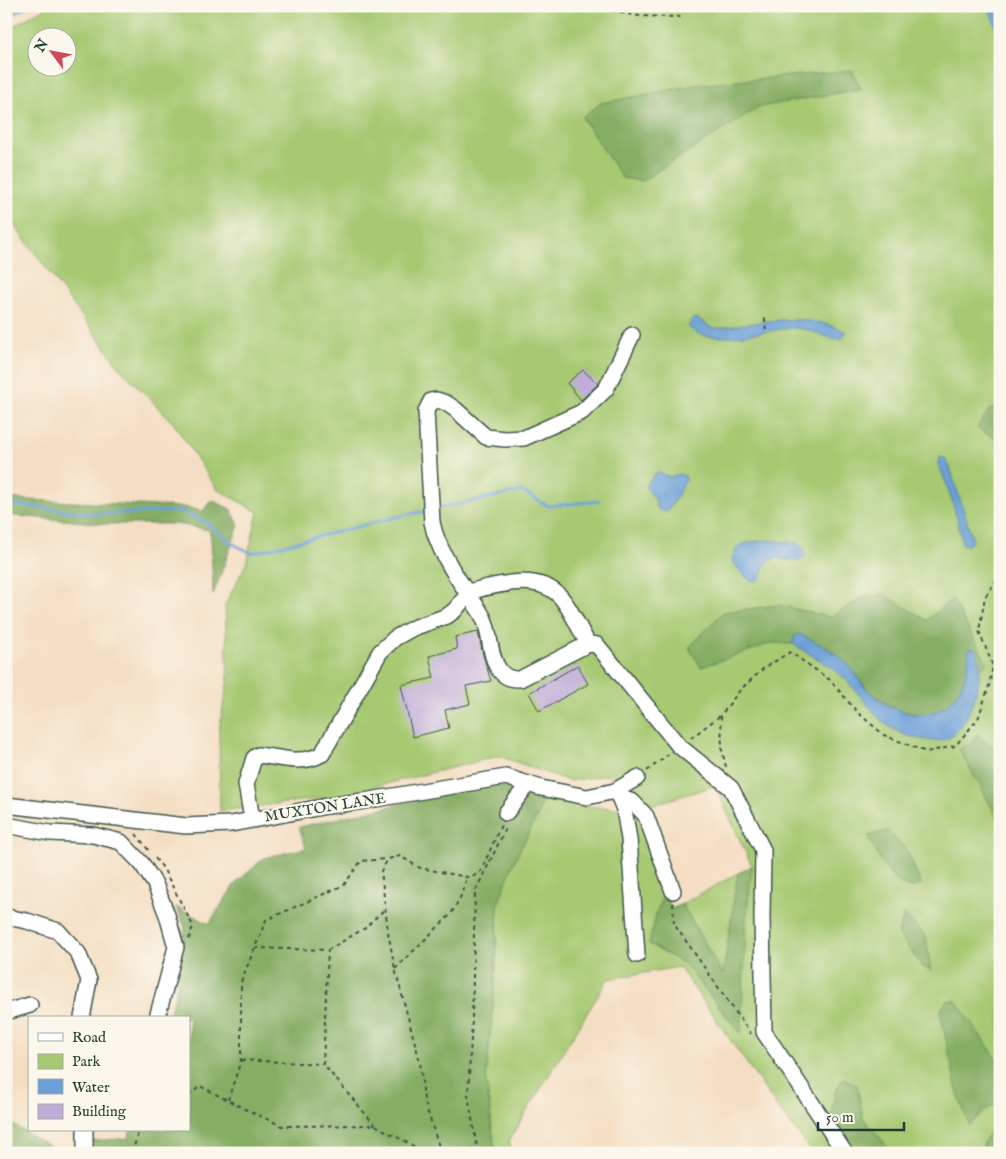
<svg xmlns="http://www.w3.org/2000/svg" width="1006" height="1159" font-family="'IM FELL English',serif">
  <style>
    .green { fill: #a7c972; stroke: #638353; fill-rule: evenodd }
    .forest { fill: #85ad64; stroke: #52754c }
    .water { fill: #6b9fd7; stroke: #456e86 }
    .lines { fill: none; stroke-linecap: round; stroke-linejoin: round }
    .stream { stroke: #6b9fd7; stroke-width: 3 }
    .building { fill: #bfacd8 }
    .minor-casing { stroke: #3f5549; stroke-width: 18 }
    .path { stroke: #3f5549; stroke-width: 2; stroke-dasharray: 4 4; stroke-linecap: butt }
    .minor { stroke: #fff; stroke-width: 15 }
    .labels { text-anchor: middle; stroke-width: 4.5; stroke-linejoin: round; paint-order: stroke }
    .street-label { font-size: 15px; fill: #1f3d34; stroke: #fbf7ec }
  </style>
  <rect width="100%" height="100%" fill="#fbf7ec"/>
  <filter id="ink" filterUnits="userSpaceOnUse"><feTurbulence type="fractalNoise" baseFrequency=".02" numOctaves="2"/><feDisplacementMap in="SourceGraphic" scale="10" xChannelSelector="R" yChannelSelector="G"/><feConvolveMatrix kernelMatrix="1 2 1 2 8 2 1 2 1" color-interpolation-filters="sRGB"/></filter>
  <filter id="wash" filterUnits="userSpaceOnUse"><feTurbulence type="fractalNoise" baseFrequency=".0096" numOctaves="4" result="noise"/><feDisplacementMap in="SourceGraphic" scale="20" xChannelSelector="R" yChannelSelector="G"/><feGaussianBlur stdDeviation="1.12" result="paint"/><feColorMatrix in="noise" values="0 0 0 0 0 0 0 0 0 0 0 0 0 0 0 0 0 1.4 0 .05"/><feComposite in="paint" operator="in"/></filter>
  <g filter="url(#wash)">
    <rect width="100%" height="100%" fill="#f4dec3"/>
    <path class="green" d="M49,6h951v1147h-187l-32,-41 -102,-145 -71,12 -99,161 3,13h-17l-9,-74 9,-97 3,-78 15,-40 24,-48 7,-19 29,8 51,4 14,6 27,74 -9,26 -6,29 35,20 55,69 6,-114 6,-53 -37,-80 -64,19 -43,-30 -39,6 -70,-25 -166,41 -113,14 -1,-81 9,-51 -3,-74 21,-41 12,-52 -41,-23 -43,-65 -53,-55 -115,-155v-184zM38,38h30v30h-30z
      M738,873l-15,103 -41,-72z"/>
    <path class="forest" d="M852,70l9,19 -102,18 -117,74 -20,-3 -40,-61 19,-14 94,-18z
      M1000,407v28l-7,2 -16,-9 12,-18z
      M6,498l21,2 157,7 19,4 8,-11 20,9 8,16 -26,70 -2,-57 -2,-8 -33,-6h-70l-100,-9z
      M884,595l43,25 25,-21 35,64 -7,5 -5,-19c-2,6 -5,12 -8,18 -3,8 -4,22 -10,28 -29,34 -62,18 -90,-7 -9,-8 -15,-20 -25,-29 -11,-11 -29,-18 -43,-25l-5,3 -1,7 -21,-1 -71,24 -12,-19 34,-36 55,-7 52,12 36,-21z
      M976,734l20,16 4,7v65l-41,-73 14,-6z
      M492,783l52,14 -7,19 -24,48 -15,40 -3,78 -9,97 9,74h-401l-1,-12 36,-3 1,-8h59v-112h-21l7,-22 10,-69 -9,-20 33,17 25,-39 30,-27 42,-10 -7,-21z
      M888,831l20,21 13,33c-4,1 -8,3 -12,2 -21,-5 -32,-34 -41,-51z
      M752,866l-6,53 -5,115 -56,-70 -36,-20 7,-29 9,-26 6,20 11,-5 41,71 15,-102z
      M904,914l22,22 5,35 -9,-5 -24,-32z
      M955,1000l45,63v39l-13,7 -18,16 -12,-34 -17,-80 7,-10z
      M843,1078l14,7 6,33 30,35h-40l-9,-11 -13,-21 4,-29z
      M1000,1114v39h-15l-2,-9 14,-28z
      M6,1121l56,32h-56z"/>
    <path class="water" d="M988,6h12v26c-8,-8 -7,-16 -12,-26z
      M697,318l15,10h8c42,-6 87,-17 126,4l-4,7c-15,1 -30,-10 -45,-11 -26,-1 -91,22 -109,-2l5,-7z
      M940,457l5,1 5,10 23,72 -2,3 -5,3 -4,-3c-5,-28 -12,-53 -24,-79v-3z
      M659,472l11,5 9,-3 6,2 1,4 -16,28 -5,4 -6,-2 -3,-4 -1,-7 -10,-13 9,-11z
      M768,540l30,3 7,7 -1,7 -4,4c-9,1 -18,-5 -27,-2 -10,3 -8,12 -13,19 -9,11 -25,-12 -28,-19 5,-20 19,-16 36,-19z
      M799,634c14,7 31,14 43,25 9,7 15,18 22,27 20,21 51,38 78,22 21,-12 26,-38 27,-60l6,1c2,6 5,13 5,19 1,13 -9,43 -16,54 -10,15 -18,21 -38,18 -48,-8 -51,-31 -82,-62 -14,-14 -34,-23 -51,-34l1,-7z"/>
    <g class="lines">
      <path class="stream" d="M6,18l21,-12
        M6,504l92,10 83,-3 25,11 25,21 21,10 156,-39 19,-3
        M435,509l87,-18 26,15 51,-5"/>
    </g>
    <g id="blocks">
      <path class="building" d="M583,370l15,14 -17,16 -14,-17z
        M478,632l5,23 8,26 -25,5 4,18 -25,6 4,18 -36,9 -12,-52 33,-7 -5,-22 28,-7 -2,-12z
        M578,665l10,19 -49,27 -10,-18z"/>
    </g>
  </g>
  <g filter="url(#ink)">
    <use href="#blocks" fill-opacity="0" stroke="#3f5549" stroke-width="1"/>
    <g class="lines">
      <g class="minor-casing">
        <path id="minor" d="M632,335l-26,54 -24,23 -58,26 -19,1 -19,-2 -31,-28 -9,-6 -9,-3 -6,1 -5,10 6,111c5,25 21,50 36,72 5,8 12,16 16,25 7,16 5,38 16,52 6,7 11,8 20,8l68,-35 9,1 82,101 52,42 32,62 -1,66 2,116 81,121
          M616,793l3,4 14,5 13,14 27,75
          M619,797l5,12 5,30 8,116
          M6,805l180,21 45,-2 96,-18 37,-5 142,-24 35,11 46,9 28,-6 22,-13
          M506,813l22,-29
          M252,819l-6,-35 8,-26 4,-3c22,2 42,11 64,-1l58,-102 15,-14 18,-10 34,-12 8,-6 13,-16 4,-3c28,-7 70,-19 91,9 10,13 17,30 25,44
          M6,825l44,8 43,2 28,7 21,22 13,20 12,31 9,32 -19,71
          M6,917l21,4 31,10 20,22 11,27 -7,38
          M6,1012l24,-7
          M85,1153v-23"/>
      </g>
      <path class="path" d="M606,6c17,13 54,10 76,11
        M765,318l1,16
        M993,666l7,3
        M691,738l30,-23
        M726,767l-4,-17 -1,-35 19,-25 24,-22 26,-16 40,28 28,33 26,22 42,17 29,-6 23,-27 11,-33 4,-20 -14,-35 6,-34 15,-22
        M647,771l22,-17
        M136,834l14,18
        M155,858l8,10 30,58 -5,16
        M673,903l1,21 77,110
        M255,948l73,2 -5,114 52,61
        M328,950l37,-22 20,-19
        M395,969l56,-55 9,-16 7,-20
        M241,1060l82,4
        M189,1096l11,-10 45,23 37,17 93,-1 51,28
        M228,1100l13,-40v-78l25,-62 78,-35 17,-24 26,-2
        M132,1153l7,-23
        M441,1153l-17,-53 -4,-38 -25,-93 -7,-37 -7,-61 7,-12 12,-3 20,12 47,9 7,-1 7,-5 20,-46
        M478,1153l-10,-58 4,-76 3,-127 32,-66"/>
      <use href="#minor" class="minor"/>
    </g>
  </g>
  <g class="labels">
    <g class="street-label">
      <text transform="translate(325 807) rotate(-9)" y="5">MUXTON LANE</text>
    </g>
  </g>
  <rect width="1006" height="1159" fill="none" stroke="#fbf7ec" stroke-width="25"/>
  <rect x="28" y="1016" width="162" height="115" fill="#fbf7ec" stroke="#a3ada2"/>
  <rect x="38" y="1033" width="25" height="8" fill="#ffffff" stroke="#a3ada2"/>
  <text x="72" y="1042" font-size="15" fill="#1f3d34">Road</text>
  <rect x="38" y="1054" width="25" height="15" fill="#a7c972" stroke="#a3ada2"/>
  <text x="72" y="1066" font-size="15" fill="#1f3d34">Park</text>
  <rect x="38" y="1079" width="25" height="15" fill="#6b9fd7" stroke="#a3ada2"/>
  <text x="72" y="1092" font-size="15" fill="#1f3d34">Water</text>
  <rect x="38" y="1104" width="25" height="15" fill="#bfacd8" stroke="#a3ada2"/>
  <text x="72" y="1116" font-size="15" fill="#1f3d34">Building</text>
  <g transform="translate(52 52) rotate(302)"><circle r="24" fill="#fbf7ec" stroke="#a3ada2"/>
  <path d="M0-4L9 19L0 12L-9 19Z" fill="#d1495b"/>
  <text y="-8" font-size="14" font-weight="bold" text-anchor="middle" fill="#1f3d34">N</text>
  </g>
  <path d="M818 1122v8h86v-8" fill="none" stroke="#1f3d34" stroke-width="2.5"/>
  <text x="826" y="1122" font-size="15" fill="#1f3d34" stroke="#fbf7ec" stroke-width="4" paint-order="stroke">50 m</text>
</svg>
